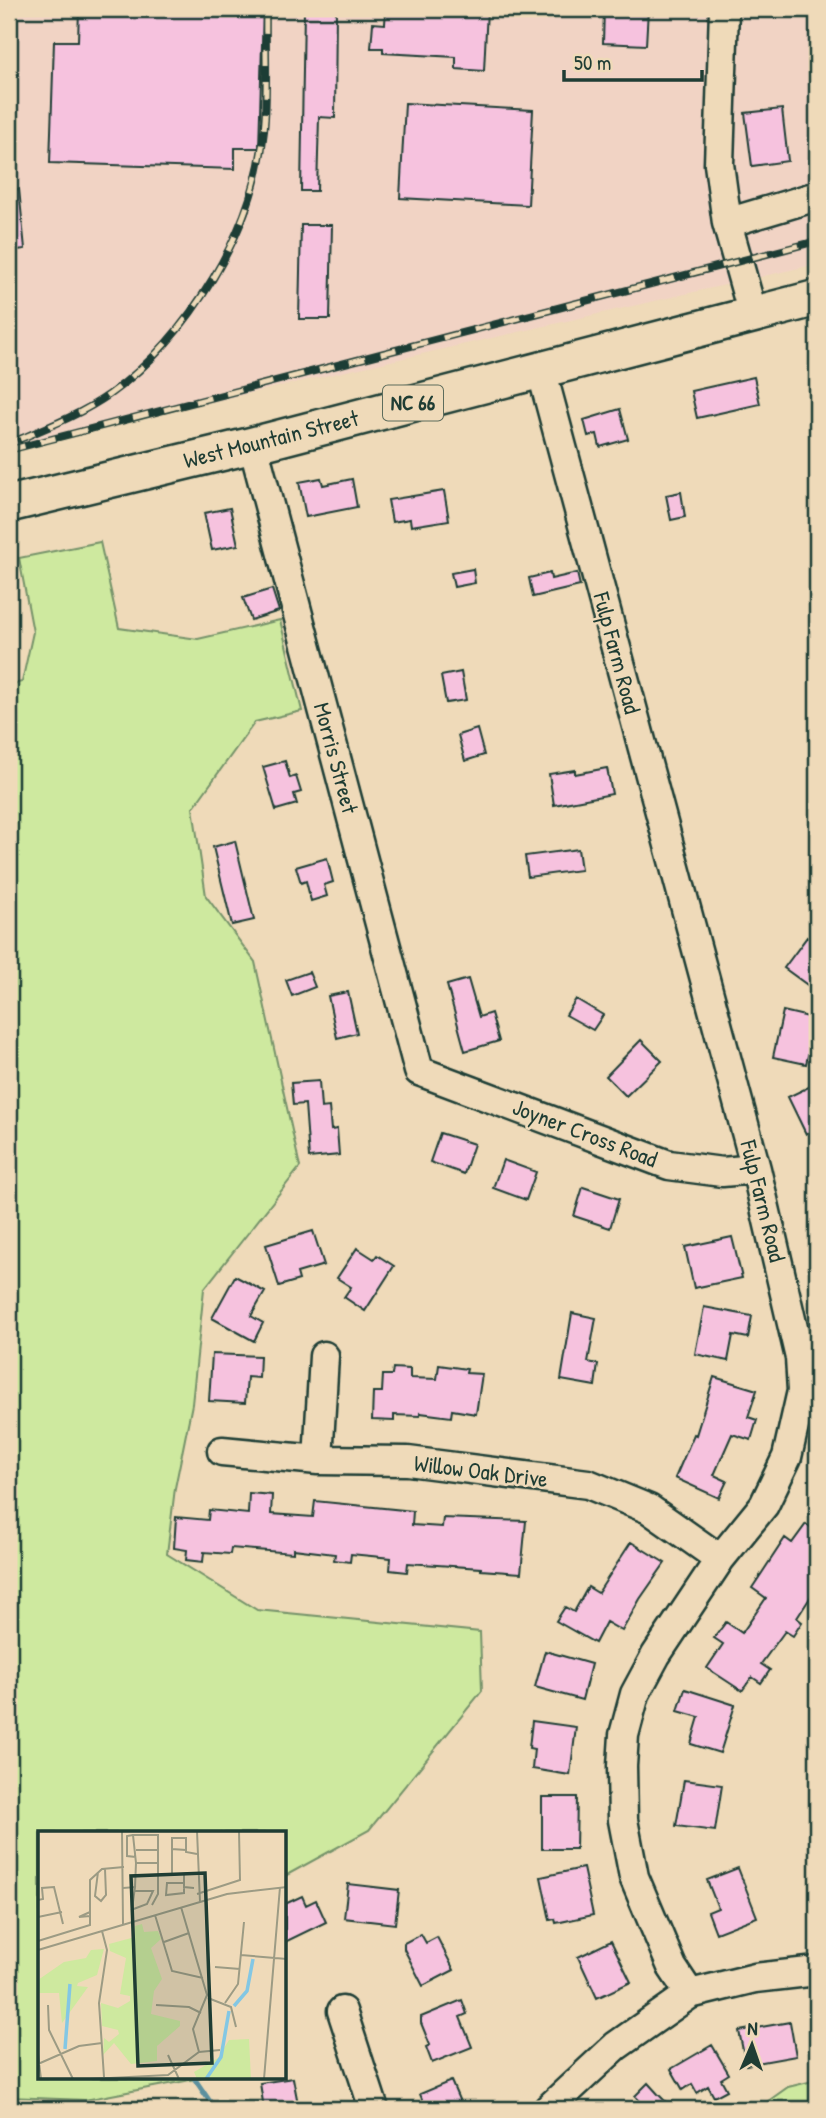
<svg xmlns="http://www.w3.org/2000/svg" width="826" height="2118" font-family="'Patrick Hand',sans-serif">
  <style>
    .built { fill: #f1d3c4 }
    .green { fill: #cee99f; stroke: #76936a; stroke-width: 2 }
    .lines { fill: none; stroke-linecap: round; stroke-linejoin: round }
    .stream { stroke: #5b909e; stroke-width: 5 }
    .building { fill: #f6c2de; stroke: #1f3d34; stroke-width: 2 }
    .minor-casing { stroke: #1f3d34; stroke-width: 33 }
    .major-casing { stroke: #1f3d34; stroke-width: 40 }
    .minor { stroke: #efdab9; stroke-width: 28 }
    .major { stroke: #efdab9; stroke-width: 35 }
    .rail-casing { stroke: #1f3d34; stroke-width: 8 }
    .rail { stroke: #efdab9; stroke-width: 5; stroke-dasharray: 16; stroke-linecap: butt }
    .labels { text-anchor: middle; stroke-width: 5; stroke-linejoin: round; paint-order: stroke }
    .shield { fill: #efdab9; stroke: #5d6c5c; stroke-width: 2 }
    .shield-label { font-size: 21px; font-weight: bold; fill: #1f3d34 }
    .street-label { font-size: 23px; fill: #1f3d34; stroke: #efdab9 }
    .inset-river { fill: none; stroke: #83c7e4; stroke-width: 3.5 }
    .inset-road { fill: none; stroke: #9c9b84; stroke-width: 2 }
    .view { fill: #1f3d34; fill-opacity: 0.15; stroke: #1f3d34; stroke-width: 3.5 }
    .inset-edge { fill: none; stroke: #1f3d34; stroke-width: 3.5 }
  </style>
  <rect width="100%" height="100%" fill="#efdab9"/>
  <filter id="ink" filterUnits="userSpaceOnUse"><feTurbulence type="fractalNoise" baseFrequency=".0143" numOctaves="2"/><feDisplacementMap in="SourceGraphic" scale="14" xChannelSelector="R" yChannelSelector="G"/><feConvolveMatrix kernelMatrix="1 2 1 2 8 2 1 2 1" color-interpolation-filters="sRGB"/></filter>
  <g filter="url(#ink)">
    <path class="built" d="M9,9h808v255l-808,184z"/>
    <path class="green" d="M100,542l19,86 79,11 82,-19 22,91 -47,11 -62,86 13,88 49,66 45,205 -96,122 -12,115 -17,84 -8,66 90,56 223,22 2,59 -113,139 -84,46v-43h-245v245h161l-116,22 -76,-3v-1412l13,-3 11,-50 -14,-74z
      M817,2080v29h-60l31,-22z"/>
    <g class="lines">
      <path class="stream" d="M194,2078l21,31"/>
    </g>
    <path class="building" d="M79,9h184l-4,139h-24v21l-185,-6 4,-122h24z
      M304,9h32l-1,109 -16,-1 -2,74h-16z
      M386,9h101l-3,62 -28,-2v-12l-73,-4v-5h-12l2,-25 12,1z
      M604,9h44l-2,36 -43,-2z
      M405,103l128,7 -5,95 -128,-7z
      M782,109l6,52 -36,5 -7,-53z
      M19,189l6,60 -16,2v-61z
      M301,225h31l-2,94h-31z
      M754,377l6,27 -63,14 -6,-27z
      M620,409l8,30 -28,8 -3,-13 -9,2 -4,-16z
      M321,478l2,7 29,-6 5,28 -51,10 -7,-35z
      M444,491l5,29 -38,6 -1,-7 -18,3 -4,-22z
      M681,492l4,25 -14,3 -5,-25z
      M230,508l8,37 -26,5 -8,-37z
      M473,569l2,14 -21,4 -3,-14z
      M550,573l1,6 26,-6 3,13 -47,11 -4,-19z
      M272,589l7,22 -28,9 -8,-22z
      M461,672l5,28 -20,3 -5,-27z
      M477,729l7,26 -19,6 -7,-26z
      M285,761l5,17 6,-2 5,16 -7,2 3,10 -21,6 -13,-43z
      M607,768l5,26 -58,11 -5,-31 26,-4v4z
      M235,841l19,79 -22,5 -19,-78z
      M578,849l3,21 -53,7 -3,-21z
      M327,858l6,24 -9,3 3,11 -16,5 -5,-20 -5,2 -5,-16z
      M807,937l10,7v48l-33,-24z
      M309,972l6,15 -23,9 -6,-16z
      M468,979l11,38 12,-4 8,28 -34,10 -18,-66z
      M348,992l9,41 -20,5 -9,-42z
      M576,999l27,16 -10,15 -27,-15z
      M783,1011l34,8v21l-5,-1 -6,25 -33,-7z
      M641,1040l21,21 -36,35 -20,-20z
      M319,1081l2,27 8,-1 2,23 6,-1 2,26 -30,3 -4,-54 -12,1 -2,-22z
      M817,1083v45l-11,6 -18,-37z
      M440,1133l34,11 -10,30 -34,-12z
      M503,1160l33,12 -10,28 -33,-12z
      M583,1187l36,12 -9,29 -36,-12z
      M313,1231l11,34 -27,8 2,7 -20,6 -13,-41z
      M732,1237l10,41 -48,10 -9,-41z
      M357,1248l17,11 3,-4 17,11 -29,45 -21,-14 7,-10 -14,-9z
      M235,1276l30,16 -14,24 12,7 -9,18 -42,-23z
      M704,1307l48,9 -4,22 -15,-3 -5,26 -33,-7z
      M572,1313l24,5 -8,44 10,2 -3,22 -34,-6z
      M212,1354l48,2 -1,22 -12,-1 -2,26 -36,-2z
      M439,1365l28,4 -1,4 16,1 -6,40 -24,-4 -1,7 -31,-4v3l-26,-1v6l-22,-1 1,-28h9l1,-17h9l1,-7 17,1v9l27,1z
      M714,1377l43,13 -9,27 9,3 -6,20 -19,-6 -18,41 13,6 -8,17 -44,-20 19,-44 2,1z
      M249,1493l23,2 -1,19 42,3 2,-16 98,10 -1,14 30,2 1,-9 83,3 -5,52 -40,-3v-2l-73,-5 -1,9 -17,-2 1,-12 -40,-4 -1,8 -16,-2 1,-6 -42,-5v4l-62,-5 -1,6 -26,-2 -1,10 -17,-2 1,-10 -13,-2 2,-31 32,3 1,-10 39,4z
      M806,1524l11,8v55l-20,31 5,4 -9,14 -8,-5 -24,33 9,6 -9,13 -9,-6 -10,14 -35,-23 16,-24 -9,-6 12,-16 16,11 24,-35 -14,-10 33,-50 7,5z
      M631,1542l34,21 -25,36 -18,32 -16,-9 -11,21 -39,-22 9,-14 9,5 14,-25 10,6z
      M545,1651l46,13 -9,36 -47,-13z
      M685,1689l50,16 -15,48 -29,-9 8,-27 -21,-6z
      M532,1721l44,6 -6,48 -38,-6 2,-20 -5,-1z
      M684,1780l38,5 -7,46 -39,-5z
      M542,1797h35l-1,52h-34z
      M583,1868l10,47 -37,8 -1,-4 -5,1 -9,-43z
      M738,1868l19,49 -41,16 -8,-21 10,-4 -11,-28z
      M348,1884l51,6 -4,34 -51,-6z
      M302,1896l4,9 10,-5 10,22 -41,20v-38z
      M421,1934l5,9 11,-6 17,33 -31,16 -19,-37v-6z
      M611,1941l20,41 -34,16 -19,-41z
      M462,2000l5,14 -7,3 12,30 -40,16 -6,-16 4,-2 -9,-22v-6z
      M790,2022l6,34 -50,9 -7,-34z
      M712,2045l17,29 -8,5 6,11 -13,7 -6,-11 -11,7 -5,-9 -9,6 -12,-21z
      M293,2078l6,31h-35l-4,-26z
      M451,2081l12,28h-37l-6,-15z
      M648,2083l10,11 15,15h-43l9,-9 -4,-4z"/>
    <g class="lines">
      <g class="minor-casing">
        <path id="minor" d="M724,9l-5,155 8,59 26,92
          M727,223l90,-27
          M541,369l215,800 44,189 2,33 -15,66 -23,48 -44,54 -64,96 -21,39 -11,41 -2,31 1,54 11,57 38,90 18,27
          M253,445l166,626 250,94 53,7 34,-3
          M222,1451l96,9 90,1 180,23 61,25 71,50
          M318,1460l6,-104
          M342,2011l32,98
          M548,2109l68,-63 74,-52 65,-16 62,-7"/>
      </g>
      <g class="major-casing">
        <path id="major" d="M9,504l244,-59 564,-147"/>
      </g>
      <use href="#minor" class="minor"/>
      <use href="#major" class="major"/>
      <g class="rail-casing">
        <path id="rail" d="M20,439c31,-13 63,-26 90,-45 79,-57 145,-165 154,-263 4,-40 1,-82 2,-122
          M9,450l808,-209"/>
      </g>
      <use href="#rail" class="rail"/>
    </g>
  </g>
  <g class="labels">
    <rect class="shield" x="383" y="385.5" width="60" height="35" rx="5"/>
    <g class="shield-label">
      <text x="413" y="410">NC 66</text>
    </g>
    <g class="street-label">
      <text transform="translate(271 439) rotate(-14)" y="8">West Mountain Street</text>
      <text transform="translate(617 653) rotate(75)" y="8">Fulp Farm Road</text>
      <text transform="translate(336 758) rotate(75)" y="8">Morris Street</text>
      <text transform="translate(585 1133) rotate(21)" y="8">Joyner Cross Road</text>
      <text transform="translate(763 1201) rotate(76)" y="8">Fulp Farm Road</text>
      <text transform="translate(481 1471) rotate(7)" y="8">Willow Oak Drive</text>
    </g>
  </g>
  <g transform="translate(38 1831)">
    <rect width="248" height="248" fill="#efdab9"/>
    <path d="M104,93l2,8 14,-1 3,8 -10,9 11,31 -8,12 -3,23 29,7v5l-23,20v15l-26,3 -17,-21 -11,12 1,-17 5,4 10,-8 -1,-4 -16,-4 -1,-23 17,5 12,-7v-5l-10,-2 6,-36 -16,-7 -1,-7 26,-7v-11zM66,118l-7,26 -19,8 -1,3 11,1 -26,36 -3,-30h-21v-13l26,-18 22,-4 5,-8zM211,208l2,40h-54l-3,-7 24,-14 11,-18z" fill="#cee99f"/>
    <path class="inset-river" d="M196,175l13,-15 6,-32M27,218l5,-65M168,248l15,-22 8,-46"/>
    <path class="inset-road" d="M84,0l1,93M159,0l3,71M95,4l-6,1v20l9,1M134,18v25h6M98,19h23M148,19l-14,-1v-11h14v14l11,2M98,32l-3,-28h25v28M60,41l-3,24 6,5 5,-6 -1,-26M154,42l-8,1v13l10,1M146,52h-17l-1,12 18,-2v-6M97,56l1,-24h22v31l-6,11M85,57l12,-1 -3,22M159,63l43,-14 -1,-49M0,69l5,-1 -1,-11 12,-1 9,37M143,76l26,88 -14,34 6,23M93,79l16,-6 6,-13h-18M117,84l17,56 31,7M52,85l-11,1 11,-5M0,86l24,-5M64,100l5,19 -8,53 5,74M0,110l52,-16v-45l12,-11 22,-2M126,111l25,-9M0,119l189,-56 60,-7M203,124l46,4M177,136l25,2M170,167l23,9 5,20M187,172l13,-19 6,-62M10,174l1,25 24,49M118,174l33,2 12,6M0,223l3,25M130,224l11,24M0,233l41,-18 23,-3M52,248l78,-4 31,-23 21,-2M226,248l16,-192"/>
    <path class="view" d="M167,42l7,190 -74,3 -7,-190z"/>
    <rect width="248" height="248" class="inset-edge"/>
  </g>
  <rect width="826" height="2118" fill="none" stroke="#efdab9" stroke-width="35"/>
  <rect x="18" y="18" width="791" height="2083" fill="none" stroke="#1f3d34" stroke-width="2.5" filter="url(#ink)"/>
  <g transform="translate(752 2045) rotate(2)" stroke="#efdab9" stroke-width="5" paint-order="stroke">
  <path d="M0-5L12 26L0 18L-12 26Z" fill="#1f3d34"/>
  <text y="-10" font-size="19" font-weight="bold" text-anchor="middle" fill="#1f3d34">N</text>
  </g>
  <path d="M564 70v10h138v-10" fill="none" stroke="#1f3d34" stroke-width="3.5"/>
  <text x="574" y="70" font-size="21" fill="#1f3d34" stroke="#efdab9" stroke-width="5" paint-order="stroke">50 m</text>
</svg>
